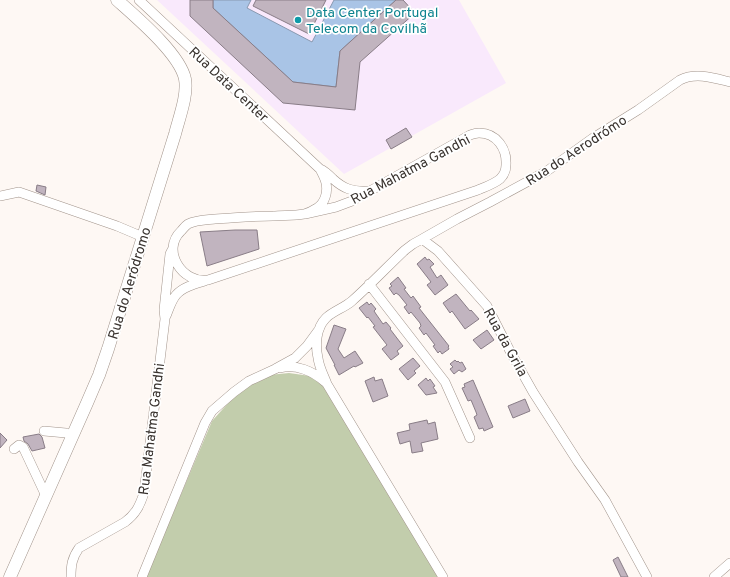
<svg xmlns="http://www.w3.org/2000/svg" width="730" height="577" font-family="Overpass,sans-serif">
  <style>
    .commercial { fill: #f9e9fc }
    .green { fill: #c2cdac }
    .water { fill: #a9c4e6; stroke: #8798af }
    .building { fill: #c1b4bf; stroke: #897d87 }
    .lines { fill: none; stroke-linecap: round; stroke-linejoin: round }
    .minor-casing { stroke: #a2948b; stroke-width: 10 }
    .major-casing { stroke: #a2948b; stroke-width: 13 }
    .minor { stroke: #fff; stroke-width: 9 }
    .major { stroke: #fff; stroke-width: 12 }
    .culture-dot { fill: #0f9aa8; stroke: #fff; stroke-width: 1.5 }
    .labels { text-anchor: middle; stroke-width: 3.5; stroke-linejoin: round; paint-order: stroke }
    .culture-label { font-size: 14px; fill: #0d838f; stroke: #fff; text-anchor: start }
    .street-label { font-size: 14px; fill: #39332f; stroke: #fff }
  </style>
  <rect width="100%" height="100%" fill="#fef8f4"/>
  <path class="commercial" d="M157,0h302l47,83 -162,91z"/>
  <path class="green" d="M289,373l21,3 11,5 119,196h-294l66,-156 28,-31 29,-15z"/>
  <path class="water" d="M213,0h38l-4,8 65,34 22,-42h62l-56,51 -4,36 -43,-5 -80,-74z"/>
  <path class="building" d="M190,0h23v8l80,74 43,5 4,-36 56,-51h7l12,13 -55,49 -5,48 -72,-7 -93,-87z
    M256,0h70l-17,34 -56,-28z
    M406,128l6,9 -21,12 -5,-9z
    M37,185l9,2 -1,8 -9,-4z
    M235,230h22l2,19 -52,17 -7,-34z
    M425,257l2,3 2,-1 5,5 -4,3 7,11 4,-3 7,10 -13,10 -8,-10 4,-3 -14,-18z
    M398,277l8,11 -2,1 7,9 2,-2 8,11 -2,1 30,38 -1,1 1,2 -7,5 -2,-3 -2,2 -5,-7 2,-1 -9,-12 -2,2 -5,-7 2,-2 -1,-3 -9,-11 -2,2 -5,-7 3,-2 -8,-10 -3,-2 -2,2 -5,-7 3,-2 -2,-2z
    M456,294l14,17 1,-1 8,9 -14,10 -13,-18 -2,2 -7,-10z
    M367,302l2,3 2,-2 5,6 -2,2 2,3 7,10 3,-2 5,6 -1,1 13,17 -6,5 2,3 -8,6 -9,-11 5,-4 -14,-18 2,-1 -7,-9 -1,1 -8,-10z
    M334,325l12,4 -8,20 6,9 11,-7 8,12 -8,4 -1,-1 -15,9 -5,-10h1l-9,-17z
    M487,330l7,10 -13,9 -8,-9z
    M413,358l7,8 -6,5 2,2 -8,7 -9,-11z
    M455,360l2,2 1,-1 2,2 2,-1 4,7 -4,3 -3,-2 -5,4 -4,-5 3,-2 -3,-3z
    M374,377l1,4 7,-2 6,17 -15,6 -8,-21z
    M426,378l2,3 2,-2 5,7 -2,1 4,6 -11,2 -8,-10z
    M473,380l20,47 -9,4 -1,-3 -4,1 -5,-12 3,-2 -1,-3 -5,-12 -3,1 -6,-13 3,-1 -1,-3z
    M525,399l5,12 -17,7 -5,-12z
    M427,420l1,4 7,-2 3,17 -17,4 2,8 -11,2 -2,-12 -10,3 -3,-11 13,-3 -1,-6z
    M0,433l7,7 -7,8z
    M39,434l3,3 3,11 -13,3 -4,-7 -4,-3 -1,-4z
    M618,557l10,20h-7l-8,-17z"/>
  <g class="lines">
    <g class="minor-casing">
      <path id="minor" d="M139,0l181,169c5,2 9,6 13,10 11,10 20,13 35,12
        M0,196l19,-4 98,34 26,11
        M305,214l31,-7 16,-6 118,-66c3,-1 6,-2 9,-2 18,0 28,16 27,32 0,5 -2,10 -6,14 -6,5 -15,8 -22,11l-270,90c-26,4 -47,-30 -27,-49 2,-2 4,-5 7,-7 8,-4 18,-4 27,-5 19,-1 38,-3 58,-3 10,-1 21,0 31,-2 4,-1 10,-4 13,-6 8,-5 11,-16 9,-25 -1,-5 -4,-10 -6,-14
        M422,239l35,-20 33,-17 57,-31 46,-33 45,-28 42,-30c16,-8 34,-2 50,2
        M369,284l76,98 25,56
        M166,316c3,-7 5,-15 10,-21 7,-8 19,-11 29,-14
        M280,368c16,-4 33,3 45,14
        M44,431l22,2 7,3
        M14,449l5,-4 4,2 23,49
        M71,577c0,-12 1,-19 8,-29l46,-26c11,-8 15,-17 19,-29l21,-174 -1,-9 6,-56 2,-4
        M142,577l63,-154 7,-12 22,-19 15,-11 26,-12 20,-11 12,-12 11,-15
        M443,577l-116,-193c-3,-8 -8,-17 -9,-26 -3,-13 -2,-30 8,-40 7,-7 18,-10 26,-17 18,-16 35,-34 53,-51l8,-6 9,-5 16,12 49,55 24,47 22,39 45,70 27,38 42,77
        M714,577l16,-14"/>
    </g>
    <g class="major-casing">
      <path id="major" d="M10,577l77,-174 12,-28 9,-26 67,-215c4,-16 13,-39 10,-55 -5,-25 -49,-62 -68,-79"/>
    </g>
    <use href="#minor" class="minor"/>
    <use href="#major" class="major"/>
  </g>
  <circle class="culture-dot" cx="298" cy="20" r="4"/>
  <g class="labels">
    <g class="culture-label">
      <text x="306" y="17">Data Center Portugal<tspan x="306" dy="16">Telecom da Covilhã</tspan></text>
    </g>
    <g class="street-label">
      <text transform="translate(229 84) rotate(43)" y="5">Rua Data Center</text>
      <text transform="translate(576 150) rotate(-33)" y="5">Rua do Aerodrómo</text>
      <text transform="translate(410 169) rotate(-28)" y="5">Rua Mahatma Gandhi</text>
      <text transform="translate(129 283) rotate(-73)" y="5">Rua do Aeródromo</text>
      <text transform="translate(506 342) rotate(61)" y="5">Rua da Grila</text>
      <text transform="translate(151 429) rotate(-83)" y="5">Rua Mahatma Gandhi</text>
    </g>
  </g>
</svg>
